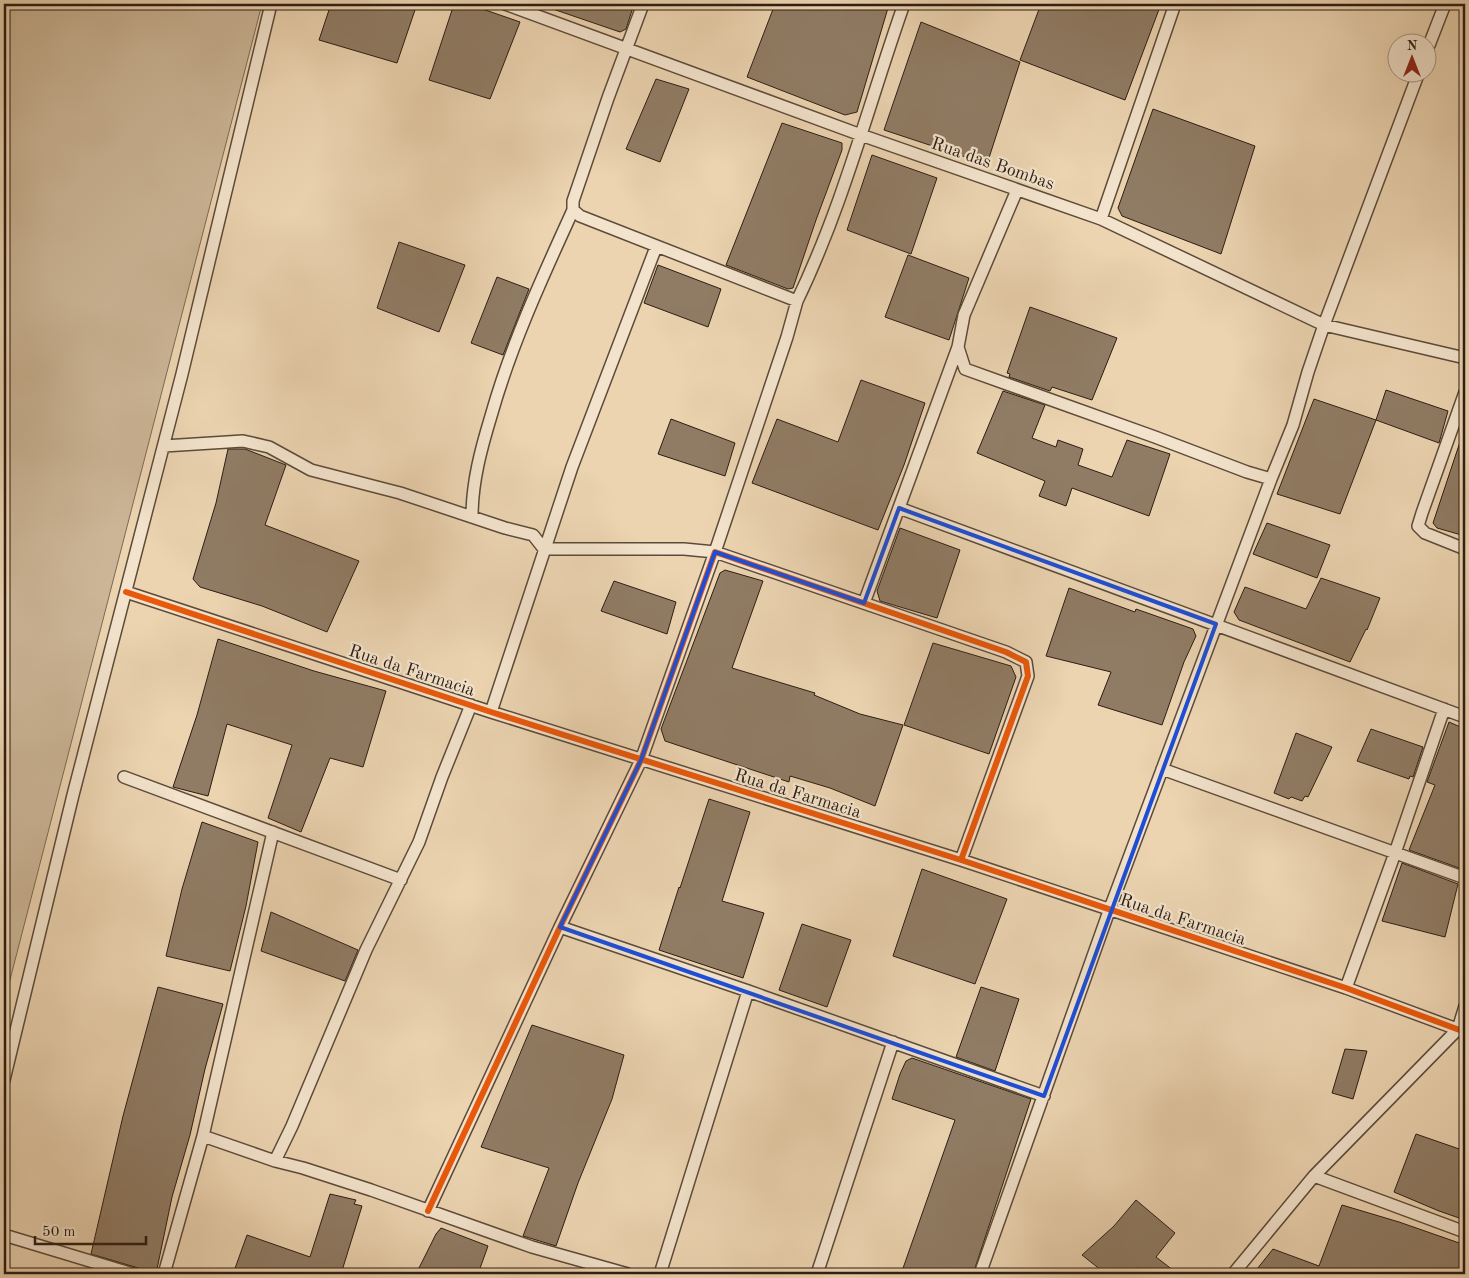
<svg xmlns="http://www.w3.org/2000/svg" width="1469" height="1278" font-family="'Old Standard TT',serif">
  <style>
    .green { fill: #cbb596; stroke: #7c6954 }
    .building { fill: #907c65; stroke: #2c1d13 }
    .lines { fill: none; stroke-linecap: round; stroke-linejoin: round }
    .minor-casing { stroke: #5c4b3a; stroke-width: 14 }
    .minor { stroke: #f3e3cc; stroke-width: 11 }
    .cycleway-casing { stroke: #f3e3cc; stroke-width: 9 }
    .cycleway { stroke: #e8590c; stroke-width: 6 }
    .marked { fill: none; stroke: #1d4ed8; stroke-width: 4; stroke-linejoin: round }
    .labels { text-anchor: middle; stroke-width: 4.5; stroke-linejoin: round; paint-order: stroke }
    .street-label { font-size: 18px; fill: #2c1d13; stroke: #f3e3cc }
  </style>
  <rect width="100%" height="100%" fill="#ecd4b1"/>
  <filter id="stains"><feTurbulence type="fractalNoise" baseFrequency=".004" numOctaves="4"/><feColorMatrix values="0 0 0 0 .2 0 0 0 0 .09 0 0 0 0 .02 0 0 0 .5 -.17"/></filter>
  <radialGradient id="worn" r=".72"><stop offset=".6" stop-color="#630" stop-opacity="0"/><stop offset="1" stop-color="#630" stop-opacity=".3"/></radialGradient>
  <path class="green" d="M4,4h258l-258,999z"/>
  <path class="building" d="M331,4h86l-20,59 -78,-23z
    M454,4h14l52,18 -30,77 -61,-19z
    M544,4h90l-8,25 -6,3 -76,-26z
    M775,4h99l14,4 -31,104 -12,3 -98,-38z
    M1041,4h120l-36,96 -105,-40z
    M921,22l99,40 -33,102 -103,-34z
    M656,79l33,10 -29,73 -34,-13z
    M1153,109l102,37 -34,108 -99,-38 -4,-8z
    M782,123l60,20v7l-26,70 -23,68 -5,1 -62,-24z
    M872,155l65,23 -26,76 -64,-24z
    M399,242l66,23 -26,67 -62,-24z
    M908,255l61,23 -20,62 -64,-23z
    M658,265l63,24 -13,38 -64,-24z
    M497,277l32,12 -26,66 -32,-12z
    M1030,307l87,31 -25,62 -40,-13 -2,4 -41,-14 1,-3 -3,-1z
    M861,380l64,23 -21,62 -26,65 -126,-47 25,-64 61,23z
    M1386,390l62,21 -9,32 -63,-23z
    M1003,391l42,14 -13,33 24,9 2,-7 25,9 -5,16 34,12 15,-37 43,14 -21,62 -77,-28 -6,18 -27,-10 6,-15 -68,-28z
    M1314,399l62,21 -36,94 -63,-20z
    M671,419l64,24 -10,33 -67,-22z
    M1463,433l2,1v102l-28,-8 -4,-5z
    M228,449h17l41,16 -21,60 94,36 -32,71 -65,-26 -62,-19 -7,-8 23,-76z
    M1267,523l63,22 -13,33 -64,-24z
    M900,528l60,22 -23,68 -57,-17 -3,-10z
    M725,570l38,11 -31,87 83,25 -1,2 46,19 43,11 -28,81 -45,-18 -40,-12 -1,6 -124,-41 -4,-12 59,-156z
    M1321,578l59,20 -13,32 -1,-1 -16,33 -111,-42 -5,-8 11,-25 61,22z
    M614,581l62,21 -9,32 -66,-23z
    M1069,588l66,24 1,-3 57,20 3,7 -12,26 -22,63 -64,-20 13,-33 -65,-16z
    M218,639l96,32 72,20 -23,76 -33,-9 -29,74 -33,-14 24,-73 -65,-21 -19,72 -35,-9 24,-72z
    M933,643l78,23 5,11 -27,77 -85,-29z
    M1449,722l16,7v136l-2,-1 -1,5 -53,-19 26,-65 -8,-3z
    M1371,729l52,18 -10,30 -3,-1 -1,3 -52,-18z
    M1296,733l36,14 -24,50 -3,-1 -3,5 -11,-4 -2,2 -15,-6z
    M709,799l41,13 -28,89 42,12 -21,65 -84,-28 20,-63 1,1z
    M202,822l56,20 -12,64 -16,65 -64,-15 16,-67z
    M1402,863l56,21 -13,53 -63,-16z
    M922,869l85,30 -32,85 -82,-28z
    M271,912l87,38 -13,31 -84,-30z
    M802,924l49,16 -24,67 -48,-17z
    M158,987l65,17 -18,65 -15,66 -18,62 -15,72 -6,4 -16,-6 -44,-13 32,-138z
    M981,987l38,12 -24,72 -39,-14z
    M532,1025l92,30 -12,44 -34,84 -22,63 -33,-10 26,-68 -68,-21z
    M1345,1049l22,2 -14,48 -21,-6z
    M912,1058l119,41 -58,175h-72l54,-154 -63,-21 8,-25 6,-13z
    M1416,1134l49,17v69l-26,-9 -45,-19z
    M330,1194l26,6 -2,4 8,2 -21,68h-108l14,-39 63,22z
    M1136,1200l39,33 -19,24 22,17h-72l-24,-19 32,-29z
    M1342,1205l57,17 66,23 -7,29h-205l20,-25 46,17z
    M441,1228l47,18 -10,28h-62l20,-40z"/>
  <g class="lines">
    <g class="minor-casing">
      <path id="minor" d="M505,4l356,131 240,84 223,106 141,33
        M643,4l-35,94 -35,103v9l7,6 217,85c46,-95 72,-198 107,-297
        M1426,53l19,-49
        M1017,190l-53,125 -6,32 7,22 190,68 92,35 24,7 22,-54 15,-53 16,-47 95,-253
        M1101,219l74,-215
        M1465,392l-43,121 -4,13 7,7 40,16
        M164,446l79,-5 26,6 42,23 89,23 105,35 28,7 11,14h140l31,3 72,-215 10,-36
        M899,508l566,209
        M472,517c0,-35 9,-68 19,-101 20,-71 51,-138 82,-206
        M126,592l365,120 470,148 385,128 119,44
        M864,603l94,-256
        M491,712l81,-245 84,-220
        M1162,769l303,109
        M124,777l277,103
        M560,927l188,64 296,105
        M1346,988l49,-135 49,-144
        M4,1080l69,-285 109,-421 89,-370
        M203,1136l70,-304
        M275,1161l17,-35 74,-176 53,-108 23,-65 29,-72
        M1314,1176l151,56
        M428,1211l132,-284 81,-167 74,-208 291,100 20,10 2,14 -67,184
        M4,1235l129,39
        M164,1274l39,-138 72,25 28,7 68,22 161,57 96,27
        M660,1274l88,-283
        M817,1274l76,-232
        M980,1274l129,-363 162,-432
        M1233,1274l81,-98 144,-147 7,-23"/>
    </g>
    <use href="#minor" class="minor"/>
    <g class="cycleway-casing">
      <path id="cycleway" d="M126,592l365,120 470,148 385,128 119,44
        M428,1211l132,-284 81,-167 74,-208 291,100 20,10 2,14 -67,184"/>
    </g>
    <use href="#cycleway" class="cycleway"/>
  </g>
  <path class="marked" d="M899,508l317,116 -172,472 -484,-169 81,-167 74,-208 149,51z"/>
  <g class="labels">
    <g class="street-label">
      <text transform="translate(993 163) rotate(19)" y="6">Rua das Bombas</text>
      <text transform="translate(412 670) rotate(18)" y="6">Rua da Farmacia</text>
      <text transform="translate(798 793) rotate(17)" y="6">Rua da Farmacia</text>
      <text transform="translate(1183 919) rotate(18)" y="6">Rua da Farmacia</text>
    </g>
  </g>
  <rect width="1469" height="1278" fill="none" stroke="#ecd4b1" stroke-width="20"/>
  <rect x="5" y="5" width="1459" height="1268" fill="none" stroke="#2c1d13" stroke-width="2.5"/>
  <rect x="10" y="10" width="1449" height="1258" fill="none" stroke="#2c1d13"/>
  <g transform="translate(1412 58)"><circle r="24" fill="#f3e3cc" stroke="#a39482"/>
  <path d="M0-4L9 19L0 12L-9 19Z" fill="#8f2418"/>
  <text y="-8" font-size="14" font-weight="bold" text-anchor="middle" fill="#2c1d13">N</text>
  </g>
  <path d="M35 1236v8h111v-8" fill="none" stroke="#2c1d13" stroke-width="2.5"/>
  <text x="42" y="1236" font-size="15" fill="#2c1d13" stroke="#f3e3cc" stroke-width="4" paint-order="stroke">50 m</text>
  <rect width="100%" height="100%" filter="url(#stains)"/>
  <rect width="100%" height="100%" fill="url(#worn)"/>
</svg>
